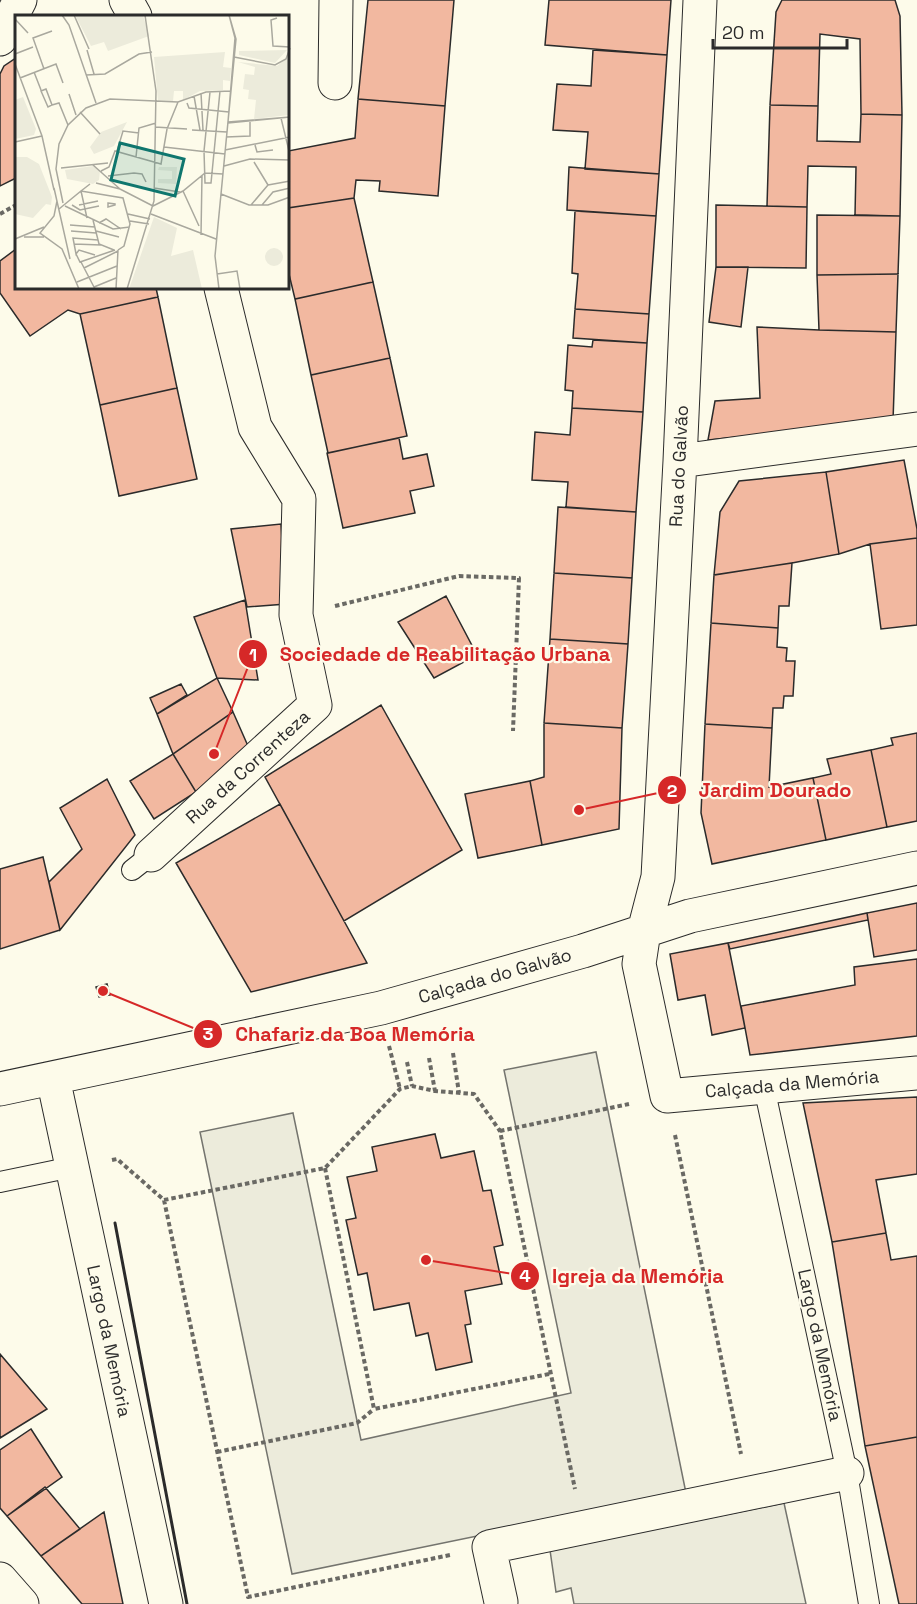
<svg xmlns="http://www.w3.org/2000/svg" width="917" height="1604" font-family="'Space Grotesk',sans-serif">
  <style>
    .green { fill: #ecebdb; stroke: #74746e; stroke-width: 1.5 }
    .building { fill: #f2b8a0; stroke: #2b2b2b; stroke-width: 1.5 }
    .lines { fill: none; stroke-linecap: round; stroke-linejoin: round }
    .lane-casing { stroke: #2b2b2b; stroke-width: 22 }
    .street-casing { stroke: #2b2b2b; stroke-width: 35 }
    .path { stroke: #6a6964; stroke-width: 4; stroke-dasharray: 4.5 3; stroke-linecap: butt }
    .lane { stroke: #fdfbea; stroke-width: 20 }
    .street { stroke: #fdfbea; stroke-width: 33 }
    .wall { stroke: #2b2b2b; stroke-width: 3 }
    .labels { text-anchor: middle; stroke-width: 4.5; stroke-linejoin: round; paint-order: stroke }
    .street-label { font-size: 18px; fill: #2b2b2b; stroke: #fdfbea }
    .inset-road { fill: none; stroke: #a9a89e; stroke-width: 1.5 }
    .view { fill: #0f766e; fill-opacity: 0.15; stroke: #0f766e; stroke-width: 3 }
    .inset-edge { fill: none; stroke: #2b2b2b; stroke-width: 3 }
    .leader { fill: none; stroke: #d62828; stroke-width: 2 }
    .callout-dot { fill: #d62828; stroke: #fdfbea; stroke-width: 2 }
    .mark-label { font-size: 18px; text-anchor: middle; font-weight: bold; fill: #fff }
    .callout-label { font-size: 20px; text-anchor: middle; font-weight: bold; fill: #d62828; stroke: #fdfbea; stroke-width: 4.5; stroke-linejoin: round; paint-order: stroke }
  </style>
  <rect width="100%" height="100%" fill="#fdfbea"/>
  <path class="green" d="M596,1052l90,441 -394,81 -92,-442 93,-19 68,327 210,-47 -67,-323z
    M784,1503l22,101h-232l-3,-16 -15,4 -6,-42z"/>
  <path class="building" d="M368,0h86l-9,106 -87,-7z
    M549,0h122l-4,55 -122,-10z
    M782,0h113l5,16 2,99 -41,-1 -1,-75 -40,-5 -2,72 -48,-1 6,-93z
    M593,50l74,5 -8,119 -74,-5 3,-37 -35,-2 4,-46 34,2z
    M16,58v120l-16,8v-112l4,-8z
    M358,99l87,7 -7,90 -59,-5 1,-10 -24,-1 -2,18 -66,10v-57l67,-13z
    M770,105l48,1 -1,35 43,1 1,-28 41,1 -2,101 -45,-1 1,-48 -48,-1 -1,41 -40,-1z
    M569,167l90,7 -3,42 -89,-6z
    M354,198l19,84 -78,17 -7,-29v-62z
    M716,205l91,2 -1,61 -90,-1z
    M575,211l81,5 -7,98 -74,-5 3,-35 -6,-1z
    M817,215l83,1 -2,58 -81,1z
    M16,249v39h140l2,9 -78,17 -12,-4 -38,26 -30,-43v-32z
    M716,267h32l-7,60 -32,-5z
    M898,274l-2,58 -77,-2 -2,-55z
    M373,282l17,76 -79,17 -16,-76z
    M158,297l19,91 -77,17 -20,-91z
    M575,309l74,5 -2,29 -74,-5z
    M757,327l62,3 77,2 -3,89 -185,19 7,-39 45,-3z
    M593,340l54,3 -4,69 -71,-4 1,-17 -8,-1 3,-45 24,2z
    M390,358l17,78 -79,17 -17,-78z
    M177,388l20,91 -78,17 -19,-91z
    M572,408l71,4 -7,100 -70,-5 2,-25 -36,-2 3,-48 35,3z
    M399,438l4,21 24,-5 7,32 -24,5 5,22 -72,15 -16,-75z
    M904,460l13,69v9l-47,6 -31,10 -13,-82z
    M826,472l13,82 -47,9 -78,12 6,-63 19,-31z
    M558,507l78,5 -4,66 -78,-5z
    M281,524l5,80 -39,3 -16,-78z
    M917,538v87l-36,4 -11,-85z
    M792,563l-3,43h-10l-1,22 -67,-5 3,-48z
    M554,573l78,5 -4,66 -78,-5z
    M446,596l31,59 -43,23 -36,-56z
    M245,600l13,80 -41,-2 -23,-61z
    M711,623l67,5 -1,19 10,1 -1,13h9l-2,35h-9l-1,12h-10l-1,20 -67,-4z
    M550,639l78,5 -6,84 -78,-5z
    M217,678l16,34 -60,42 -16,-40z
    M181,684l6,11 -30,19 -7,-16z
    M381,705l81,145 -118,71 -79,-144z
    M233,712l15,34 -52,46 -23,-38z
    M544,723l78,5 -3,101 -77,16 -12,-64 14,-4z
    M705,724l67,4 -3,59 44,-9 13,62 -114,24 -11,-51z
    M917,733v88l-30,6 -16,-77 22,-5 -2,-7z
    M871,750l16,77 -61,13 -13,-62 18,-4 -4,-15z
    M173,754l23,38 -42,27 -24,-38z
    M107,779l28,56 -75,95 -11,-48 33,-33 -22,-41z
    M530,781l12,64 -64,13 -13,-64z
    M280,804l87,159 -116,29 -75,-129z
    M43,857l17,73 -60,19v-80z
    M917,903v47l-43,7 -7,-44z
    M867,913l1,7 -138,29 -2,-6z
    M728,943l17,85 -33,7 -7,-40 -27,5 -8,-46z
    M917,959v77l-167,19 -9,-49 114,-21 -1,-18z
    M107,984l3,11 -11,2 -3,-10z
    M917,1097v77l-41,6 10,53 -54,9 -29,-139z
    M435,1134l6,24 33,-7 9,40 8,-1 12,55 -9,2 8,37 -37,7 6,33 -6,1 7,37 -36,8 -8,-37 -12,3 -7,-33 -35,7 -7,-37 -9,2 -12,-55 10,-2 -9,-41 30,-6 -5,-24z
    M886,1233l5,27 26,-4v181l-52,9 -33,-204z
    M0,1354l47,55 -47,29z
    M31,1429l31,48 -55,39 -7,-8v-58z
    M917,1437v167h-18l-34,-158z
    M45,1487l35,42 -39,27 -34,-40z
    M104,1512l19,92h-41l-41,-48z"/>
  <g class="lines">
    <g class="lane-casing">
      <path id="lane" d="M132,870l19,-15
        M764,1087l83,386 22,131
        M0,1182l72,-15"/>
    </g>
    <g class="street-casing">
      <path id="street" d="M126,0l9,16
        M700,0l-20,461 -22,416 -14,54 -5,33 28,132 250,-23
        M0,39l20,-39
        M335,83l1,-83
        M680,461l237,-32
        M151,855l164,-150 -19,-90 3,-116 -44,-72 -34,-139
        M53,1078l113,526
        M0,1089l381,-81 202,-57 107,-35 227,-48
        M0,1579l22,25
        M501,1602l-12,-55 358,-74"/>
    </g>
    <path class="path" d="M0,214l16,-9
      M335,606l124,-30 60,2 -6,153
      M389,1046l11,43
      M453,1053l6,40
      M429,1058l6,33
      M407,1062l5,24
      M500,1131l129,-27
      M675,1135l66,319
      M112,1160l5,-1 47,41 84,397 202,-42
      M325,1168l49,241 175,-35
      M164,1200l161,-32 75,-79 12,-3 23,5 39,3 26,37 75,358
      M217,1452l140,-29 17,-14"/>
    <use href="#lane" class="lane"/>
    <use href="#street" class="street"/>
    <path class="wall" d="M115,1223l72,381"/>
  </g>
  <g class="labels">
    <g class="street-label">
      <text transform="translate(679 466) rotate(-87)" y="6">Rua do Galvão</text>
      <text transform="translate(248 767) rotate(-42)" y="6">Rua da Correnteza</text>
      <text transform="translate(495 976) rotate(-16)" y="6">Calçada do Galvão</text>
      <text transform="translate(792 1084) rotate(-5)" y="6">Calçada da Memória</text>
      <text transform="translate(109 1341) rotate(78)" y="6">Largo da Memória</text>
      <text transform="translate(820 1345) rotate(78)" y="6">Largo da Memória</text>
    </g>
  </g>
  <g transform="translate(15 15)">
    <rect width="274" height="274" fill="#fdfbea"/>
    <path d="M60,0h68l6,21 -41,15 -4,-9 -13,4zM272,35l-12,13 -36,-8v-4zM210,37l-2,15 8,1 -1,13 -7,-1v10l-23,1 -17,9v-9h-9l-1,10h-15l-4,-44zM274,41v59l-35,4 2,-19 -8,-1 1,-9 -6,-1 2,-15 9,1 1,-8 -17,-5 39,4zM8,82l13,32 -2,6 -19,4v-39zM112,107l-13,24 -20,8 -4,-7 11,-15zM0,142h12l12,7 13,33 -1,8 -5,-1 -13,14 -18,-4zM78,151l7,5 -1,9 -6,4 -26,-5 -2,-9zM144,152h18l-1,17 -18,-1v-4h14v-8l-14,-1zM139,202l23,11 -6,28 22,-6 9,39h-73zM250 242a9 9 0 1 1 18 0a9 9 0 1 1-18 0Z" fill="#ecebdb"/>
    <path class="inset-road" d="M47,0l7,10 27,78M59,0l15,34M214,0l6,23 -7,84 62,-5M262,3l-6,2 2,26 17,1M0,4l13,14M72,35l7,24M0,39l18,-7M219,42l41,8 11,-6 4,-11M0,49l27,72 12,54M29,54l-11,-31 19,-7M19,57l7,18M71,60l19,-1 34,-20 13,-2M5,63l36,-14 7,19M31,74l6,16 -4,2 -7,-16zM195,77l-6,59 1,32h6l9,-92M186,78l2,37M54,79l7,21M179,81l6,34M172,88l2,5 40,4M37,90l7,-2 9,22M65,97l20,22M266,103l9,37M213,108l62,-6M140,112l32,2M177,115l35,2M211,122l24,-1v-15M0,127l27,-6M104,128l23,5M240,130l2,7 16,-2M149,132l61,7M210,135l65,-13M102,136l6,-20 16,2M121,142l3,-29 17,-5M239,147l14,23M78,150l27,24M209,151l26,-7 40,1M46,153l47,-5M86,156l8,-4 6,-16 46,13 6,-35 11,-27M93,161l26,-3 8,1 4,8M81,168l24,6 33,17M253,170l22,-4M39,173l16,71M139,173l26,4M168,176l16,35M206,179l28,11h19l22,-8M42,186l-3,15 -14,17 22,16 17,40M48,188l-7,-34 3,-25 9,-19 18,-17 24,-9 68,3 28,-10 25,-1M93,188l7,1v1l-7,2zM57,190l8,5 19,-4M64,190l19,-4M236,190l17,-20M247,190l11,-13 17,-4M50,191l48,23 17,-2M138,191l30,-15 22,-18 18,1M44,194l22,-18 42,7 7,26 -6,22 -6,4M113,199l22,5M136,199l65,25M72,203l-6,-27 9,-7M78,205l6,24 15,6M115,206l19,3M84,208l7,-4 15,10M55,210l25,2M56,216l25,2M81,216l23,6M186,220l1,-60M9,222h20M0,224l29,-12M59,229l27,1M61,239l4,8 35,-12M80,240l-16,-5 -3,4 -3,-16 25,2M66,247l14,27M69,253l34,-17M202,259l20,-3 3,18M62,267l40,-16M79,272l22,-9M101,274l2,-39M112,274l27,-88 2,-110 -11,-76M204,274l-4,-33 21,-217 -7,-24"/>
    <path class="view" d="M105,128l64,16 -9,37 -64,-16z"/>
    <rect width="274" height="274" class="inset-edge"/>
  </g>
  <path class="leader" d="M214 754L253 654M579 810L672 790M103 991L208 1034M426 1260L525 1276"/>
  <g class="callout-dot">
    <circle cx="214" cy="754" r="6"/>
    <circle cx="579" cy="810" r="6"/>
    <circle cx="103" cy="991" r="6"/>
    <circle cx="426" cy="1260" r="6"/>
    <circle cx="253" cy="654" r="15"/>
    <circle cx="672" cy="790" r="15"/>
    <circle cx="208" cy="1034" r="15"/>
    <circle cx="525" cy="1276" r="15"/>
  </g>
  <g class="mark-label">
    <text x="253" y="661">1</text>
    <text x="672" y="797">2</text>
    <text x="208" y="1040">3</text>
    <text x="525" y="1282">4</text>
  </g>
  <g class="callout-label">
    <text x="445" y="661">Sociedade de Reabilitação Urbana</text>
    <text x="775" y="797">Jardim Dourado</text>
    <text x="355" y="1041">Chafariz da Boa Memória</text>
    <text x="638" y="1283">Igreja da Memória</text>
  </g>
  <path d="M713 39v9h134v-9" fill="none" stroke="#2b2b2b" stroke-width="3"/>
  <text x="722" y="39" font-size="18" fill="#2b2b2b" stroke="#fdfbea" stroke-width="4.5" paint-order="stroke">20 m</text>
</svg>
